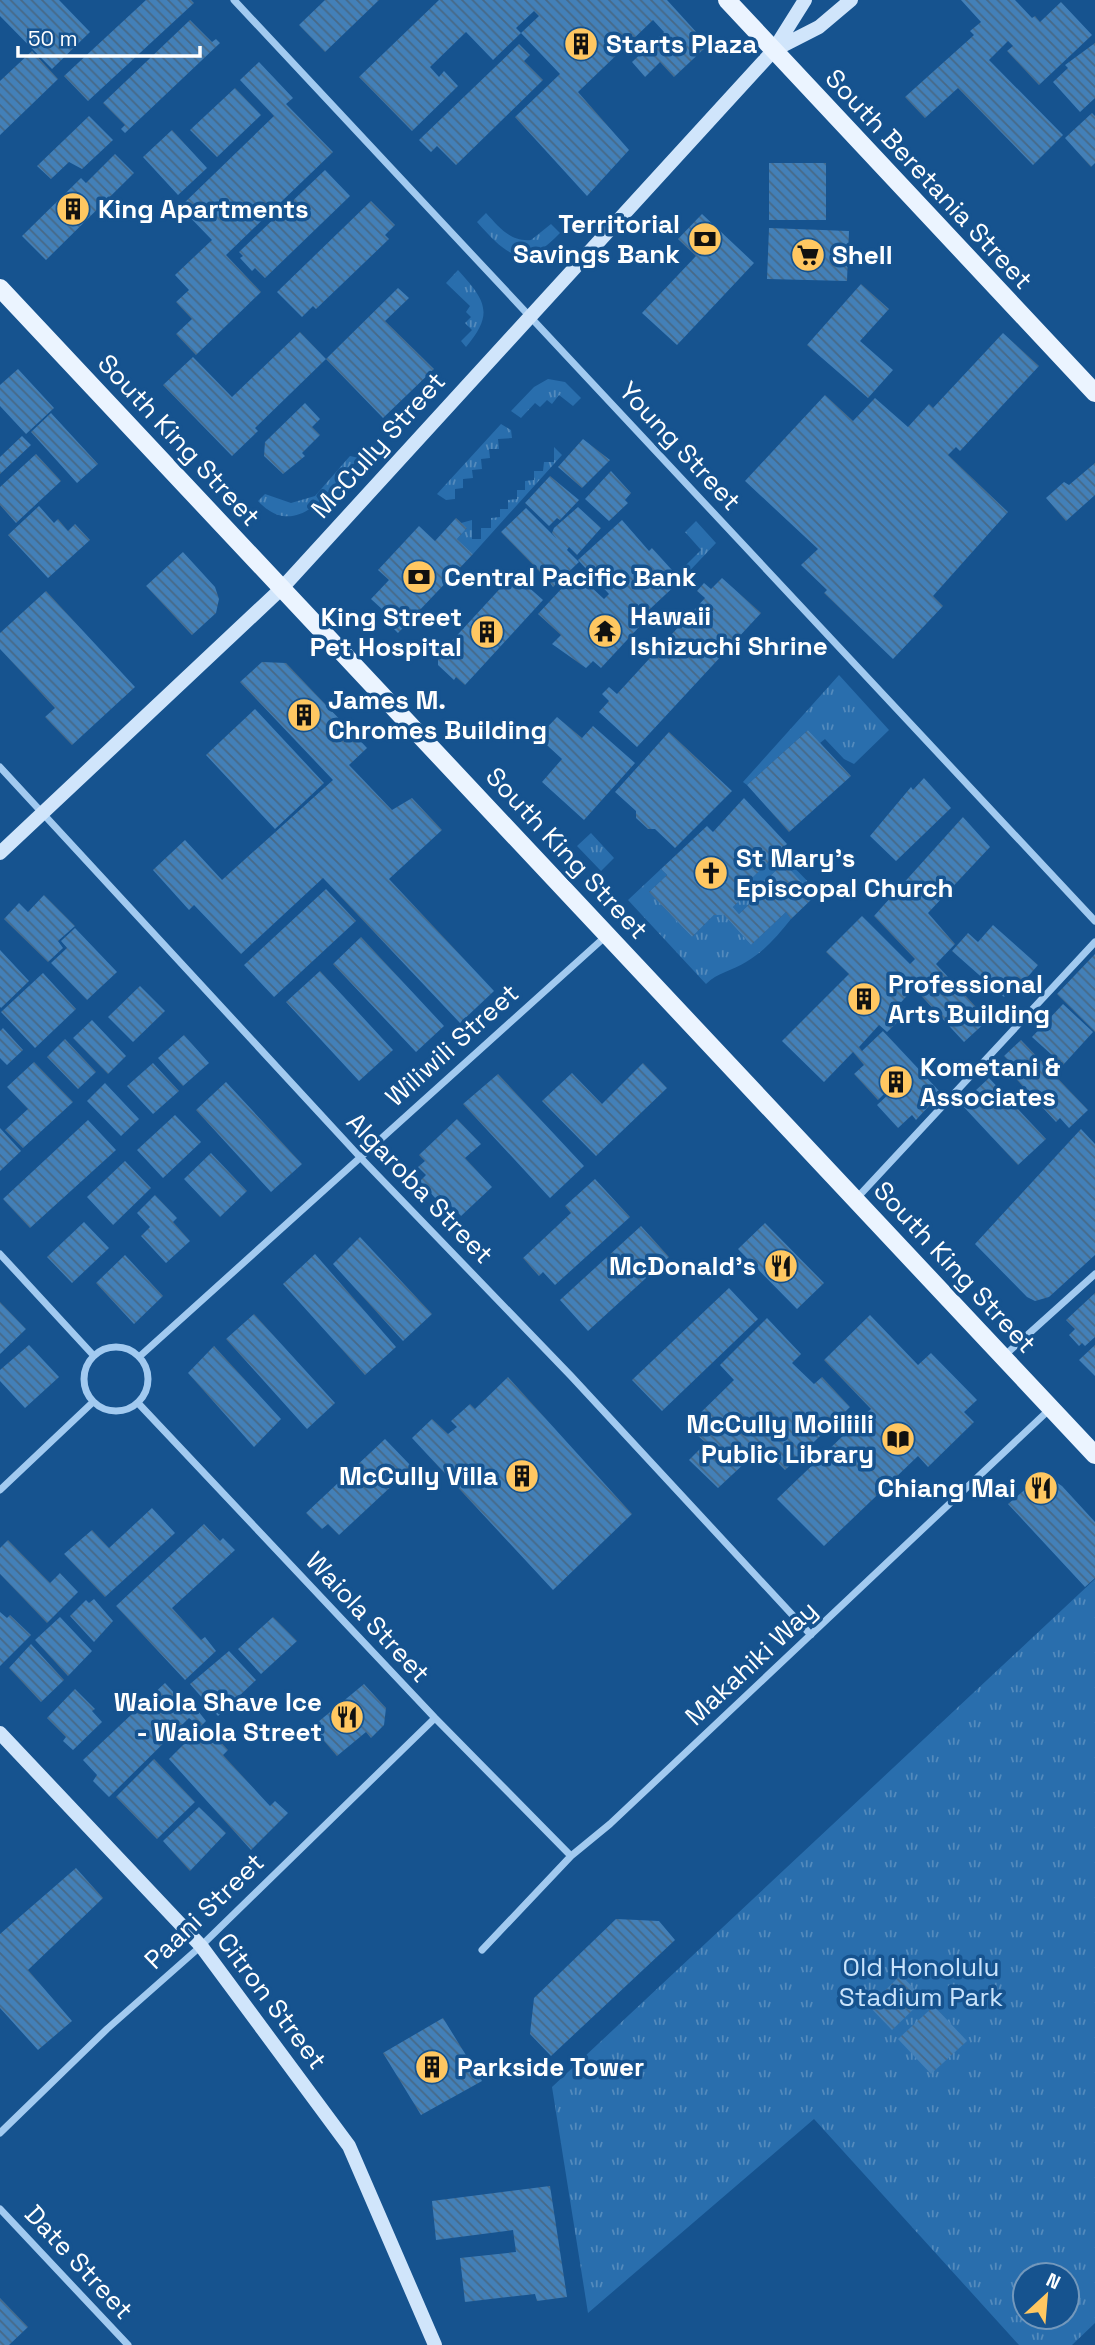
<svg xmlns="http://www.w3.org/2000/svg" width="1095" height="2345" font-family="'Space Grotesk',sans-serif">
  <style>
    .grass { fill: url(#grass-tufts); fill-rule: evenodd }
    .building { fill: url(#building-back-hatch) }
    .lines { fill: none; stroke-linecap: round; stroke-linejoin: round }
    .street { stroke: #a2caf0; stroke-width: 7 }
    .secondary { stroke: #d0e5fb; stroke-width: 14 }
    .primary { stroke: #ebf4ff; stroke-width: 18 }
    .labels { text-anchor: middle; stroke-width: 7; stroke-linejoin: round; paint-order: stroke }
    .poi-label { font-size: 26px; font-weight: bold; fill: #fff; stroke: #16538f; text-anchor: start }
    .street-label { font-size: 26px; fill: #fff; stroke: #16538f }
    .park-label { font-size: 26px; fill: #c9e3fb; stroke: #16538f }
  </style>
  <defs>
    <pattern id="grass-tufts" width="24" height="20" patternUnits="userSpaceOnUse" patternTransform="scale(1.75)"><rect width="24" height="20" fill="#296ead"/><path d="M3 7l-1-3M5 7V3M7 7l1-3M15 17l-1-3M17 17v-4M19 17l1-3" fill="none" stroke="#548bbd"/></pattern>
    <pattern id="building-back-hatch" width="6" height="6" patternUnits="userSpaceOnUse" patternTransform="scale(1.75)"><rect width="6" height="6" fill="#4380b8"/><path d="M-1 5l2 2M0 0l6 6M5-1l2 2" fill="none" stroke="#476987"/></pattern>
  </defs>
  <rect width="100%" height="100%" fill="#16538f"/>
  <path class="grass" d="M486,213c13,14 24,29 45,27l20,-16 9,9c-37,39 -52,23 -83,-11z
    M458,270c27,30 37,43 8,77l-5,-6 11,-11 -7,-7 6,-6 -5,-5 4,-6 -24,-23z
    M548,379l17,3 16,16 -8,8 -14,-11 -7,9 -5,-4 -7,7 -5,-4 -14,15 -10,-7 23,-24z
    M501,424l10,6 1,8 -14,1 1,10h-10l1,9 -9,1 1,10 -10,1 1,8 -10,1v9l-8,1v10l-9,1 -9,-6z
    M554,447l8,8 -89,99 -16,-15 10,-11 -6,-5 11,-3v19h9v-11h10v-10l9,-1v-8h8v-9l9,-1v-9h8v-9l9,-1v-9h9l1,-9h10z
    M350,456l9,2c-26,28 -61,86 -101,43l7,-7 26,9 24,-7z
    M696,521l20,22 -35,37 -5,-5 25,-25 -16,-18z
    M839,675l50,55 -35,34 -10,-5 -19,-20 -5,4 -12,-13 -61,55 -4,-3z
    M591,833l23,25 -13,13 -24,-25z
    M779,852l40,41 -4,3 -31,-33 -24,22 4,5 -25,24 -6,-7 17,-16v-11z
    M661,869l6,6 -18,17 43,45 22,-22h10l27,30 35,-33 5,7c-13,16 -27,33 -45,43 -14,9 -28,10 -40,22l-78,-84z
    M1095,1579v744l-23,22h-53l-205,-226 -226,194 -36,-226zM1025,2275h42v42h-42z"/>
  <path class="building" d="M0,0h59l31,32 -38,37 -52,-53z
    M146,0h45l3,3 -106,98 -24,-25z
    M325,0h54l-54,52 -26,-27z
    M439,0h228l41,45 -34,32 -14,-15 -15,15 -13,-15 32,-30 -11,-12 -75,72 51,58 -42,46 -72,-79 45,-43 -39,-41 18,-17 -5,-5 -18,17 5,5 -28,27 -27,-28 -36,35 9,10 5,-6 14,15 -46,45 -53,-54z
    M961,0h54l17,18 3,-2 5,6 21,-20 31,33 -53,50 -32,-34 6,-5 -5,-5 -19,19 74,75 -30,30 -75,-77 -33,30 -20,-21 69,-62 -4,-4 11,-9z
    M190,20l22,22 4,-3 4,4 -95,90 -4,-4 4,-4 -22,-22z
    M1095,43v55l-15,14 -27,-30 15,-14 -3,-3z
    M519,44l11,11 -6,6 19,19 -87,85 -19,-19 -6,6 -12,-12z
    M32,51l26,28 -58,56v-54z
    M259,62l34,36 -7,6 47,48 -107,103 35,37 -65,63 -20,-21 16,-15 -16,-17 13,-12 -14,-15 37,-35 -32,-33 94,-91 -34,-36z
    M235,88l26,27 -44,42 -27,-27z
    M1092,113l3,3v47l-4,4 -26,-29z
    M89,116l24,24 -31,29 -13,-7 -18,17 -14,-13z
    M172,130l35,38 -29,27 -35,-38z
    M115,154l19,19 -88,87 -24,-24 59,-58 5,5z
    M769,163h57v57h-57z
    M325,170l25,26 -85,82 -10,-10 -3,3 -12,-13 3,-2 -4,-4z
    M371,201l24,24 -10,10 4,4 -73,70 -3,-3 -11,11 -25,-25z
    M702,214l52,49 -77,82 -35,-32 54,-57 -18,-17z
    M769,228l80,3 -2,50 -80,-2z
    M861,284l28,25 -29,32 33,29 -25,28 -61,-53z
    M398,288l11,10 -24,23 49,48 -51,49 -57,-59z
    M300,332l26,27 -71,69 3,3 -26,25 -69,-71 30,-28 39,40z
    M1003,333l36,33 -79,85 -4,-4 -8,8 60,57 -75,84 10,10 -50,53 -69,-66 3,-3 -26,-25 17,-16 -73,-68 80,-86 28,26 22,-23 33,29 21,-23 4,4z
    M18,369l36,39 -28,26 -26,-28v-21z
    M305,403l15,16 -8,8 8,8 -18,18 3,3 -22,18 -19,-18 1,-14z
    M51,413l47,51 -21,19 -46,-51z
    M22,436l9,9 -31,29v-17z
    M583,439l27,21 -28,28 -24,-21z
    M36,454l25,27 -45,42 -16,-18v-18z
    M1095,463v32l-29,26 -20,-23 18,-16 5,3z
    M611,471l20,22 -6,7 3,3 -19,18 -24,-22z
    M550,476l29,24 -19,20 -3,-2 -8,8 -24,-23z
    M39,506l15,17 4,-4 10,12 7,-7 15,16 -42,38 -40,-43z
    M578,507l23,21 -24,27 -8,-8 -2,3 12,12 -26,25 -3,-4 -2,3 -5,-5 3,-3 -45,-46 25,-24 31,31 -5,-6 2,-5z
    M456,518l11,10 -10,11 16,15 -75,79 -7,-7 4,-5 -24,-22 18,-19 -11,-10 41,-44 16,15z
    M622,520l27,31 3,-3 29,32 -46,43 4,4 -38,41 -8,-7 -7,7 -34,-24 9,-9 -23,-21 38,-41 28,26 5,-5 -31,-34z
    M183,552l32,35 4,12 -3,14 -24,22 -46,-49z
    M517,577l26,23 -78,85 -9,-8 -2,3 -16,-15v-9l69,-75 3,3z
    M722,578l39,35 -124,134 -38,-35 10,-11 -7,-7 7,-7 8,7 88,-96 -8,-7 7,-8 7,6z
    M46,591l89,96 -63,58 -27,-28 10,-9 -55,-59v-16z
    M262,662l24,1 81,85 -18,17 43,45 20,-12 30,32 -53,49 105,112 -34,32 -137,-145 -82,76 -47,-49 -5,5 -36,-40 32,-30 37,40 111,-100 -93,-98z
    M255,709l69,74 -49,46 -69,-74z
    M557,717l25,21 11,-12 42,37 -51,57 -42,-38 20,-23 -24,-22z
    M808,730l43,46 -62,56 -42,-47z
    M669,732l63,59 -57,57 -20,-19h-7l-12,-11v-7l-21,-19z
    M924,778l27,30 -55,53 -26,-25 41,-49 2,3z
    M744,798l43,46 -37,36v11l-17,16 6,7 25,-24 -4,-5 24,-22 31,33 -24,23 -5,-7 -35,33 -27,-30h-10l-22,22 -43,-45 18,-17 -6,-6 46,-43 6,6z
    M963,817l27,30 -62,66 27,31 -19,20 52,56 -24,22 -50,-54 -20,22 8,8 -15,14 -8,-7 -20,22 3,4 21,-20 58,62 -25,27 -4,-5 -14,13 -21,-23 13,-12 -2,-3 -10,10 -24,-26 10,-9 -11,-13 -29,30 -42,-41 67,-67 -23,-22 36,-36 48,48 5,-5 -41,-43z
    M326,889l30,32 -82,76 -30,-32z
    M44,895l31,31 -17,15 5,7 -15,14 -44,-43 15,-16 9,9z
    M993,925l45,40 -20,23 -4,-3 -10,12 -52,-46 16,-18 10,9z
    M75,928l42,44 -30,28 -36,-37 16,-15 -6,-7z
    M361,937l83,89 -28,26 -83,-88z
    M0,950l29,31 -28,27 -1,-1z
    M1095,954v78l-38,-38z
    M320,971l73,79 -34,31 -73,-79z
    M43,973l33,36 -41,39 -34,-36z
    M140,986l25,25 -32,31 -25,-25z
    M1063,1004l30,28 -30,33 -31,-28z
    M92,1020l34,36 -18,18 -35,-36z
    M3,1028l20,22 -16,15 -7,-7v-27z
    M184,1035l25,28 -26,23 -25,-28z
    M65,1039l31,33 -18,17 -31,-32z
    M1021,1040l67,70 -19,18 -9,-10 -4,4 -48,-52 5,-5 -9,-9z
    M34,1062l39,40 -50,46 -18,-18 23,-21 -21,-22z
    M153,1063l26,28 -26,23 -26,-28z
    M643,1063l24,25 -71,68 -54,-55 30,-28 30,31z
    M498,1074l86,92 -34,32 -87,-94z
    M989,1078l57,61 -28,26 -57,-61z
    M226,1082l76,82 -31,28 -75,-82z
    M105,1083l34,36 -18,17 -34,-35z
    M175,1115l26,27 -38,36 -26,-28z
    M457,1119l24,25 -16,14 27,29 -31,29 -21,-21 -4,4 -16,-18 6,-6 -8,-8 7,-6 -6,-6z
    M88,1120l28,30 -86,78 -27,-29z
    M0,1128l21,23 -21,20z
    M1081,1129l14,15v111l-46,42 -14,4 -8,-4 -52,-53z
    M211,1153l36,38 -27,26 -36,-38z
    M125,1161l26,27 -38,37 -26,-28z
    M595,1179l35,38 -75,68 -12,-13 -4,4 -16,-18 48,-45 -6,-7z
    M155,1195l22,23 -4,4 17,19 -24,22 -25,-27 9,-9 -13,-14z
    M84,1222l25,26 -37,35 -25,-26z
    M765,1223l59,60 -27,26 -59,-60z
    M641,1226l28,31 -81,74 -28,-31z
    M360,1237l72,77 -29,27 -70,-77z
    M315,1254l81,93 -31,28 -82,-91z
    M125,1255l38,41 -29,28 -38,-41z
    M729,1288l29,31 -96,92 -30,-31z
    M1095,1293v44l-10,9 -3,-3 -3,3 -10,-11 6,-6 -9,-9z
    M0,1302l26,27 -26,25z
    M254,1314l81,89 -28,26 -81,-90z
    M870,1315l48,50 13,-12 46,47 -13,12 10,10 -46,45 -10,-11 -94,90 -47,-47 94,-90 -47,-49z
    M767,1318l34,36 -9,9 22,21 8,-7 28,30 -65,63 -23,-23 -44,41 -29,-28 17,-17 -19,-17 47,-46 -14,-15z
    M29,1345l30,32 -34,31 -25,-27v-11z
    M1095,1345v31l-16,-16z
    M214,1346l67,73 -27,28 -66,-74z
    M508,1377l124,137 -79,76 -141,-152 20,-19 16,15 9,-7 -6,-6 19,-17 5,5z
    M385,1439l27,28 -73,68 -11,-11 -6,5 -16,-16z
    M1036,1480h17l9,6 33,36v56l-10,9 -77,-83z
    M152,1508l23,25 -70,64 -41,-43 28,-24 17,18z
    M204,1524l16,17 3,-3 12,12 -63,58 29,32 4,-3 11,14 -31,29 -69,-74z
    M8,1540l42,43 10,-10 18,19 -31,31 -47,-49v-26z
    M94,1599l19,22 -19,21 -24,-26 16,-16 3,3z
    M0,1612l7,6 3,-3 21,20 -31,31z
    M60,1617l32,34 -24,25 -33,-36z
    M273,1617l24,24 -36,33 -23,-25z
    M31,1644l33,36 -23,22 -32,-34z
    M229,1651l27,29 -38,36 -28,-32z
    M165,1683l26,28 4,-4 11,14 -6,6 -11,-9 -80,79 -16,-16 4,-6 -14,-15z
    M364,1684l22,24 -2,17 -13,13 -5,-6 -29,24 -25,-29z
    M75,1689l20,20 -3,2 10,11 -29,28 -10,-9 3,-4 -19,-19z
    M215,1736l13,14 -5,5 47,51 5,-5 13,12 -37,37 -82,-91 22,-22 19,5z
    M154,1759l41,43 -38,37 -41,-42z
    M199,1807l27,26 -36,38 -27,-30z
    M76,1868l27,30 -75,72 44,51 -34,29 -38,-42v-74z
    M616,1919l43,2 16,19 -124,116 -21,-22 4,-36z
    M901,1975l23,24 -32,31 -23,-24z
    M934,2006l33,35 -36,33 -33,-35z
    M443,2018l39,63 -61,34 -38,-62z
    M550,2186l17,111 -30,4 -2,-7 -70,8 -5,-44 56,-6 -3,-22 -77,10 -4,-39z
    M0,2298l28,29 -19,18h-9z"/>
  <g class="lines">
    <path class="street" d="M234,0l861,921
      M0,767l359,389 212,220 240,259
      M856,1199l239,-257
      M0,1254l94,102
      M84 1379a32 32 0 1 1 64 0a32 32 0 1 1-64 0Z
      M1004,1356l91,-82
      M139,1357l467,-421
      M138,1403l297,315 136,138
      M0,1490l93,-88
      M482,1950l89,-94 39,-32 441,-416
      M0,2133l107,-104 94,-83 234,-228
      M0,2209l128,136"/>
    <path class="secondary" d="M774,50l45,-23 32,-27
      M0,853l282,-265 491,-537 32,-51
      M0,1733l201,213 148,200 86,199"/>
    <path class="primary" d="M727,0l368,393
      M0,288l1095,1167"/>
  </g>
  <defs>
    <g id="building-disc" transform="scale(1.75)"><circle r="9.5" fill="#ffc761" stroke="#16538f"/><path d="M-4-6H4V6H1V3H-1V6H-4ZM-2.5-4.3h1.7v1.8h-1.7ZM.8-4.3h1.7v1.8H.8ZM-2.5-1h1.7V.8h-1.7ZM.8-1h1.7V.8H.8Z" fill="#111"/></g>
    <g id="bank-disc" transform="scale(1.75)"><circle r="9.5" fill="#ffc761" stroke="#16538f"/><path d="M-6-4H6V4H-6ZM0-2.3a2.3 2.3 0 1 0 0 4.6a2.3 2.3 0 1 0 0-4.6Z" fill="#111"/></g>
    <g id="supermarket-disc" transform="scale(1.75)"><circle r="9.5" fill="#ffc761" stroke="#16538f"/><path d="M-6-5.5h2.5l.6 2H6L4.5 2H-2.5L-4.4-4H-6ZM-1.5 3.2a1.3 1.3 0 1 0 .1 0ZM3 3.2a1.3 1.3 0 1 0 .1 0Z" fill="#111"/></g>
    <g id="temple-disc" transform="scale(1.75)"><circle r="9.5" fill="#ffc761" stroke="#16538f"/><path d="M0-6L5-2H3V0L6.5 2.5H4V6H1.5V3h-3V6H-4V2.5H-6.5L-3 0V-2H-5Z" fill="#111"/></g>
    <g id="church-disc" transform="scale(1.75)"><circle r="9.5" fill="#ffc761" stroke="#16538f"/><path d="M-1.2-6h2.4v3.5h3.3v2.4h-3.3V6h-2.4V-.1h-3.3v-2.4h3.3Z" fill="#111"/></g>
    <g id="restaurant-disc" transform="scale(1.75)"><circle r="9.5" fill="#ffc761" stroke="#16538f"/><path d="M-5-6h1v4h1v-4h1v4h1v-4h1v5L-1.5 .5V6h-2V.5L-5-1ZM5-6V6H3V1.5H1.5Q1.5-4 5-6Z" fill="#111"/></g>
    <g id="library-disc" transform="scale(1.75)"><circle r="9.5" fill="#ffc761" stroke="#16538f"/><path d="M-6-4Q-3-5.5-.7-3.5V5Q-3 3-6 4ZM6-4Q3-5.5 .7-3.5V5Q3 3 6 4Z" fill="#111"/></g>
  </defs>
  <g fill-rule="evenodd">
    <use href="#building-disc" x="581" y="44"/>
    <use href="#building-disc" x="73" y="209"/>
    <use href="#bank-disc" x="705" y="239"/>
    <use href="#supermarket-disc" x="808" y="255"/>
    <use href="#bank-disc" x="419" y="577"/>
    <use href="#temple-disc" x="605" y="631"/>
    <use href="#building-disc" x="487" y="632"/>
    <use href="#building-disc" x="304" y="715"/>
    <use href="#church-disc" x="711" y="873"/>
    <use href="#building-disc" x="864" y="999"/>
    <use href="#building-disc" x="896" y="1082"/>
    <use href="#restaurant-disc" x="781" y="1266"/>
    <use href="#library-disc" x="898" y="1439"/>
    <use href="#building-disc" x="522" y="1476"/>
    <use href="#restaurant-disc" x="1041" y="1488"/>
    <use href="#restaurant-disc" x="347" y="1717"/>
    <use href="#building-disc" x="432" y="2067"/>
  </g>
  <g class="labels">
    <g class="poi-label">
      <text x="606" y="53">Starts Plaza</text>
      <text x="98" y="218">King Apartments</text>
      <text x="680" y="233" text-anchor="end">Territorial<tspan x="680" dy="30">Savings Bank</tspan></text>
      <text x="832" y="264">Shell</text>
      <text x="444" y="586">Central Pacific Bank</text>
      <text x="630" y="625">Hawaii<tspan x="630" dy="30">Ishizuchi Shrine</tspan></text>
      <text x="462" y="626" text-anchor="end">King Street<tspan x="462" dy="30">Pet Hospital</tspan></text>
      <text x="328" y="709">James M.<tspan x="328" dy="30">Chromes Building</tspan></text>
      <text x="736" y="867">St Mary's<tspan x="736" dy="30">Episcopal Church</tspan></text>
      <text x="888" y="993">Professional<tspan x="888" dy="30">Arts Building</tspan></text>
      <text x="920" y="1076">Kometani &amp;<tspan x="920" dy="30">Associates</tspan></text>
      <text x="756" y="1275" text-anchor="end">McDonald's</text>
      <text x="874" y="1433" text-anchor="end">McCully Moiliili<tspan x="874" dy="30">Public Library</tspan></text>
      <text x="498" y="1485" text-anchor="end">McCully Villa</text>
      <text x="1016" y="1497" text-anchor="end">Chiang Mai</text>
      <text x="322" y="1711" text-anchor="end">Waiola Shave Ice<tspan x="322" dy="30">- Waiola Street</tspan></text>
      <text x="457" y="2076">Parkside Tower</text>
    </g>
    <g class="street-label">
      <text transform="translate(929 179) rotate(47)" y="9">South Beretania Street</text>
      <text transform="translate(179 440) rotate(47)" y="9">South King Street</text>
      <text transform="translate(378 445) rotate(-48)" y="9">McCully Street</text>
      <text transform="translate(680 446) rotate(47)" y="9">Young Street</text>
      <text transform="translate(567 853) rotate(47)" y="9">South King Street</text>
      <text transform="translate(452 1045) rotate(-42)" y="9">Wiliwili Street</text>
      <text transform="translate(420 1188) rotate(46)" y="9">Algaroba Street</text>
      <text transform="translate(955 1267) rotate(47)" y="9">South King Street</text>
      <text transform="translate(368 1617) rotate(47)" y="9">Waiola Street</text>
      <text transform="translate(751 1663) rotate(-43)" y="9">Makahiki Way</text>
      <text transform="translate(204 1911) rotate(-44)" y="9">Paani Street</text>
      <text transform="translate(272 2001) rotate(53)" y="9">Citron Street</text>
      <text transform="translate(79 2262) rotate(47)" y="9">Date Street</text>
    </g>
    <g class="park-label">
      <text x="921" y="1976">Old Honolulu<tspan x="921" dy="30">Stadium Park</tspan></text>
    </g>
  </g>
  <g transform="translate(1046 2296) rotate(26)"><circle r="33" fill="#16538f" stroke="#7398bc" stroke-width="2"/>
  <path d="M0-5L12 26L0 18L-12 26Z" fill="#ffc761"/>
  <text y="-10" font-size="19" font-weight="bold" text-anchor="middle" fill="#ffffff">N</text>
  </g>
  <path d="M18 46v10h182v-10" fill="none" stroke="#ffffff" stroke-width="3.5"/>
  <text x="28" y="46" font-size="21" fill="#ffffff" stroke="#16538f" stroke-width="5" paint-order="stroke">50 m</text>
</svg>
